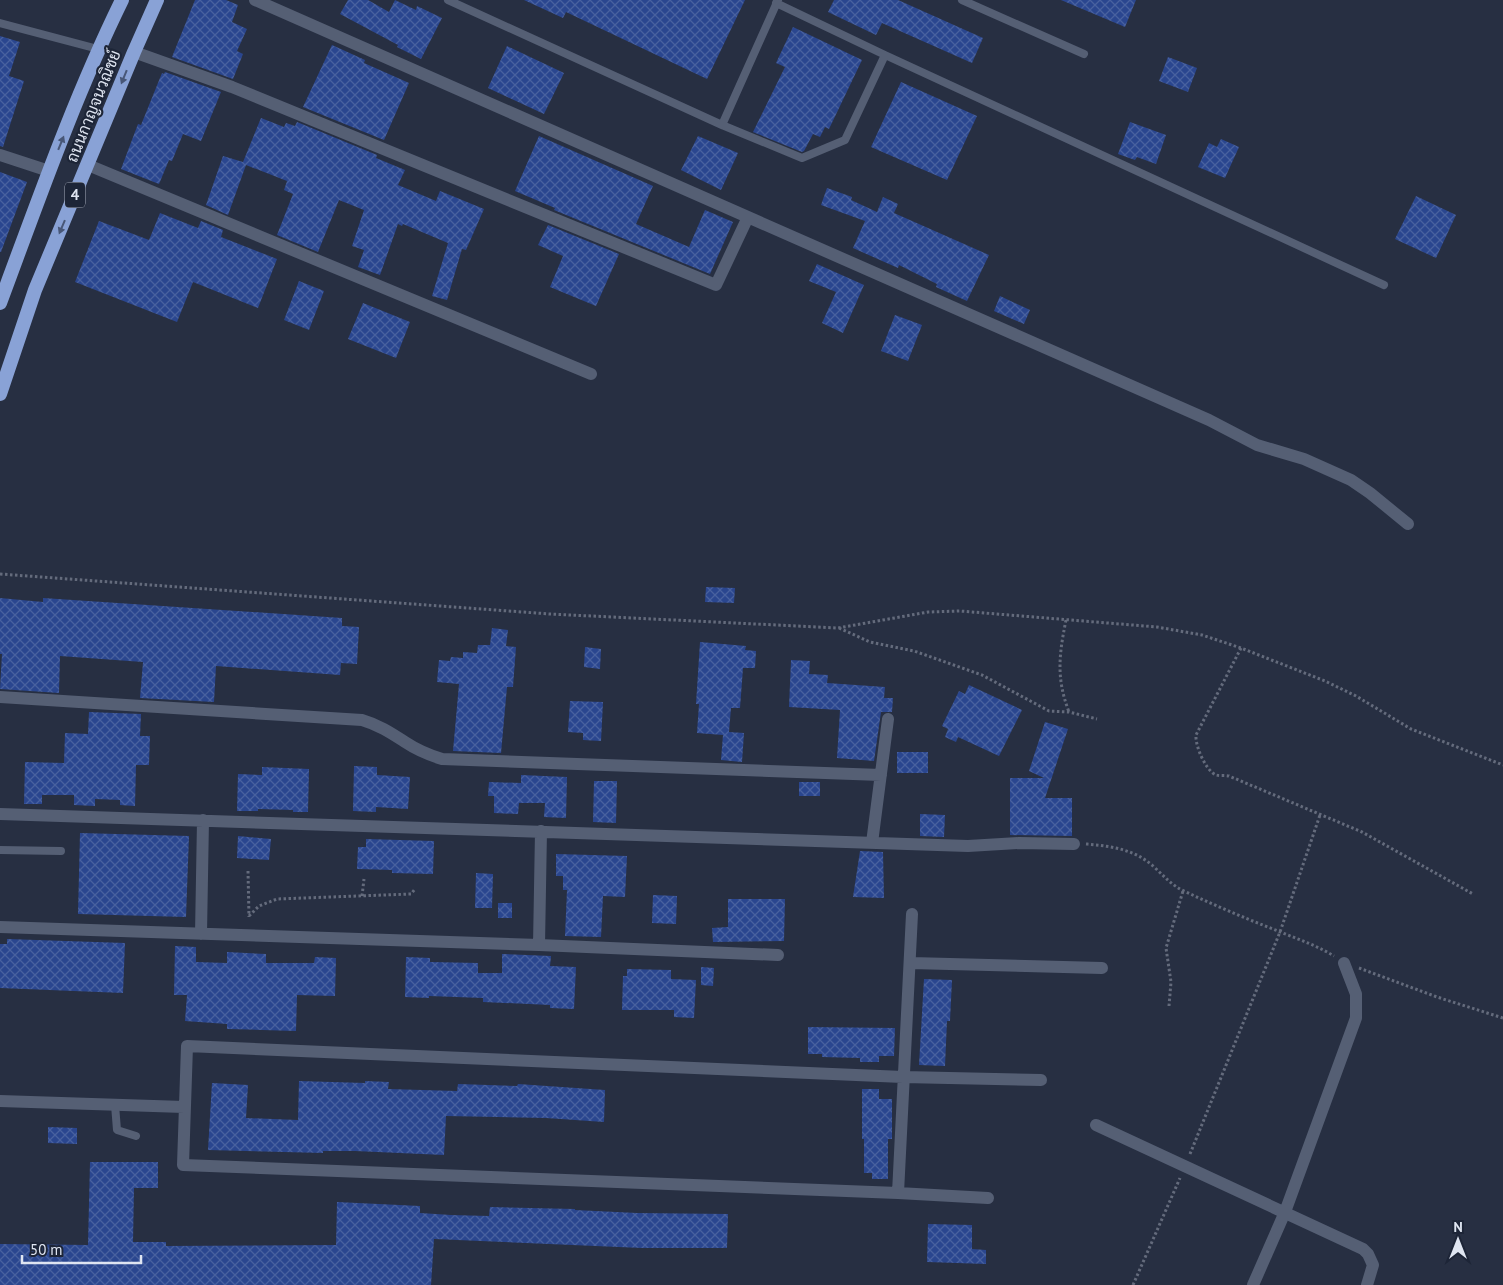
<svg xmlns="http://www.w3.org/2000/svg" width="1503" height="1285" font-family="'PT Sans',Sarabun,sans-serif">
  <style>
    .building { fill: url(#building-cross-hatch) }
    .lines { fill: none; stroke-linecap: round; stroke-linejoin: round }
    .path { stroke: #646b7c; stroke-width: 3; stroke-dasharray: 2.5 2.5; stroke-linecap: butt }
    .service { stroke: #555f74; stroke-width: 8 }
    .minor { stroke: #555f74; stroke-width: 12 }
    .trunk { stroke: #89a2d6; stroke-width: 14 }
    .oneway { fill: #485777 }
    .labels { text-anchor: middle; stroke-width: 4.5; stroke-linejoin: round; paint-order: stroke }
    .shield { fill: #1d2537; stroke: #a5abb9; stroke-width: 1 }
    .shield-label { font-size: 15px; font-weight: bold; fill: #dfe5f1 }
    .street-label { font-size: 16px; fill: #dfe5f1; stroke: #1d2537 }
  </style>
  <defs>
    <pattern id="building-cross-hatch" width="8" height="8" patternUnits="userSpaceOnUse" patternTransform="scale(1.25)"><rect width="8" height="8" fill="#2a468f"/><path d="M0 0l8 8M0 8l8-8" fill="none" stroke="#48619f"/></pattern>
  </defs>
  <rect width="100%" height="100%" fill="#272f42"/>
  <path class="building" d="M195,0h31l12,5 -6,17 15,7 -10,22 6,3 -10,25 -61,-22z
    M348,0h20l21,12 6,-12 21,10 1,-4 25,12 -21,41 -24,-12 1,-2 -58,-31z
    M524,0h221l-38,79 -141,-67 -3,6z
    M834,0h64l85,38 -11,25 -90,-40 -6,12 -48,-23z
    M1061,0h75l-11,27z
    M793,27l69,33 -33,69 -4,-2 -5,10 -7,-3 -9,17 -2,1 -49,-20 32,-65 -9,-4z
    M0,36l20,6 -11,34 15,5 -21,66 -3,-1z
    M332,45l33,15 -1,3 45,20 -25,57 -81,-33z
    M507,46l57,27 -20,41 -56,-26z
    M1168,57l29,11 -9,24 -29,-11z
    M165,72l56,20 -20,49 -18,-7 -11,27 -3,-1 -10,24 -38,-15 17,-45 3,1 21,-52 2,1z
    M901,82l76,34 -30,64 -76,-33z
    M261,118l23,9 2,-4 9,3 2,-4 80,33 -1,3 29,12 -7,15 38,16 4,-10 44,18 -18,41 -4,-1 -15,51 -15,-4 16,-53 -45,-19 -1,2 -4,-2 -18,51 -22,-8 6,-17 -12,-4 12,-36 -25,-10 -21,52 -41,-17 16,-41 -9,-4 3,-9 -41,-16 -18,50 -22,-10 17,-49 20,6z
    M1130,122l36,13 -10,29 -19,-7 -2,3 -17,-6z
    M539,136l114,50 -17,38 53,23 16,-37 28,12 -23,52 -156,-64 1,-2 -40,-17z
    M698,136l40,17 -17,37 -40,-20z
    M1221,139l18,8 -14,31 -27,-11 11,-24 8,4z
    M0,172l27,10 -26,70h-1z
    M827,188l25,9 -1,3 26,12 6,-15 15,7 -4,9 95,42 -22,46 -31,-14 1,-3 -38,-19 -1,3 -45,-20 12,-27 -44,-16z
    M1416,196l40,19 -20,43 -41,-19z
    M160,213l38,15 3,-7 22,9 -2,7 56,22 -19,49 -65,-26 -16,40 -102,-40 24,-61 50,19z
    M548,225l71,29 -23,52 -46,-19 13,-31 -25,-11z
    M817,264l47,21 -21,48 -21,-10 14,-31 -27,-11z
    M299,281l25,10 -15,39 -25,-10z
    M1000,296l30,14 -6,14 -30,-13z
    M363,303l47,19 -14,36 -48,-19z
    M895,315l27,10 -14,36 -27,-10z
    M706,587l29,1 -1,15 -29,-1z
    M0,598l43,4v-4l299,20v8l17,1 -2,37 -16,-1 -1,12 -124,-9 -2,36 -74,-4 3,-36 -83,-6 -1,37 -59,-4 2,-35h-2z
    M492,628l16,2 -2,16 10,1 -3,40h-6l-6,66 -48,-2 6,-67 -22,-2 2,-22 11,1 1,-4 12,1v-6l14,1 1,-8h12z
    M700,642l46,4 -1,4 11,1 -1,17h-12l-3,40h-9l-2,24 15,1 -2,29 -21,-2 2,-25 -26,-2 2,-29h-3z
    M585,647l16,2 -1,20 -16,-2z
    M791,660l19,1 -1,13 19,1 -1,8 58,4 -1,11h9l-1,14h-11l-7,49 -37,-3 3,-48 -51,-3z
    M969,685l53,25 -23,46 -41,-19 -2,5 -11,-5 3,-8 -6,-3 17,-35 6,3z
    M570,701l33,1 -2,39 -18,-1v-7l-15,-1z
    M89,712l52,2 -1,22h10l-1,29h-13l-1,41 -15,-1v-5l-25,-1v7l-21,-1v-10h-32v9h-18l1,-42 39,1 1,-30 23,1z
    M1045,722l23,7 -23,69h27v38l-62,-1v-57h34l-15,-7z
    M897,752h31v21h-31z
    M354,766l23,1v8l33,2 -2,32 -32,-2v5l-23,-1z
    M262,767l47,2 -1,43h-15v-2l-35,-1v2h-21l1,-37 24,1z
    M521,775l46,2 -1,41 -22,-1 1,-14h-26l-1,11 -24,-1v-17h-6l1,-14 32,1z
    M594,781h23l-1,42 -23,-1z
    M799,782h21v14h-21z
    M920,814l25,1 -1,22 -24,-1z
    M80,833l109,3 -3,81 -108,-3z
    M238,836l33,3 -2,21 -32,-2z
    M366,839l68,2 -1,33 -41,-1v-3l-35,-1 1,-22h8z
    M860,851l23,1 1,46 -31,-1z
    M556,854l71,2 -2,41 -22,-1 -2,41 -36,-1 2,-46h-4v-14h-7z
    M476,873l17,1 -1,34h-17z
    M653,895l24,1 -1,28 -24,-1z
    M728,899h57l-1,42 -71,1 -1,-14 16,-1z
    M498,903h14v15h-14z
    M7,939l118,4 -2,50 -123,-5v-44h7z
    M175,946l21,1v15l31,1v-11l39,2v9h48l1,-6 21,1 -1,38 -38,-1 -1,36 -69,-2v-5l-42,-3 2,-26h-13z
    M502,954l49,2 -1,10 26,1 -2,42 -24,-1v-3l-67,-3v-4l-54,-2v2l-24,-1 1,-40 24,1v4l48,1v10h24z
    M701,967l13,1 -1,18 -12,-1z
    M627,969l44,1v9l25,1 -2,38 -20,-1v-7h-52l1,-34h4z
    M924,979l28,1 -2,41h-3l-2,45 -26,-1z
    M808,1027l87,1 -1,28h-15v6h-19v-4l-38,-1v-3h-14z
    M299,1081l66,2v-2l24,1 -1,7 69,2 1,-7 59,2 1,-2 87,6 -1,32 -58,-4 -100,-2 -2,39 -89,-4h-32v2l-115,-3 4,-67 36,2 -2,33 52,2z
    M862,1089h17v10h13v40h-4v40h-16v-6h-8v-34h-2z
    M48,1127l29,1v16l-29,-1z
    M90,1162h68v26h-24l-1,54h33v4l170,-1 1,-43 83,4v7l31,2 38,1 1,-9 85,2v1l62,3 91,1 -1,34h-85l-208,-9 -3,46h-431v-41l88,1z
    M928,1224l44,1v24l14,1v14l-59,-2z"/>
  <g class="lines">
    <path class="path" d="M0,574l550,40 288,14 90,-16 32,-1 197,16 45,8 39,13 84,33 31,15 55,33 92,36
      M1066,620c-7,35 -10,58 3,92
      M839,628l31,14 44,9 68,24 67,36 20,1 28,7
      M1241,648l-45,87c-1,11 10,36 20,40 4,1 9,0 13,1l133,56 111,62
      M1086,844c24,2 48,5 67,22 11,10 19,20 33,26 30,14 61,27 92,39 19,8 38,14 56,25
      M248,871l1,46
      M362,896l2,-17
      M249,916l10,-10 18,-7 134,-5 4,-5
      M1359,968l78,29 66,21
      M1169,1006l2,-24 -5,-34 17,-57
      M1190,1154l90,-222 40,-117
      M1133,1285l47,-107"/>
    <path class="service" d="M448,0l274,125 80,33 43,-18 40,-85
      M962,0l122,54
      M776,3l109,52 499,230
      M0,23l98,26
      M722,125l56,-125
      M0,850l61,1
      M115,1105l2,25 19,6"/>
    <path class="minor" d="M255,0l954,420 48,25 47,14 47,21 19,13 38,31
      M134,52l98,35 484,198 32,-68
      M0,155l49,16
      M88,165l503,209
      M0,697l362,23c17,5 29,13 43,22 12,8 24,13 37,17l439,16
      M0,814l968,32 51,-3 55,1
      M872,843l16,-124
      M0,927l539,18 239,10
      M201,934l2,-114
      M539,945l2,-114
      M911,963l191,5
      M0,1101l184,6
      M1096,1125l267,124 5,5 5,11 -6,20
      M898,1193l14,-279
      M988,1198l-90,-5 -715,-28 4,-119 716,31 138,3
      M1253,1285l32,-73 71,-194v-24l-12,-31"/>
    <path class="trunk" d="M0,303c38,-102 74,-205 122,-303
      M0,394l35,-104 99,-238 23,-52"/>
  </g>
  <defs><path id="oneway-solid" d="M-6-.8H1V-3.2L6.5 0L1 3.2V.8H-6Z" transform="scale(1.25)"/></defs>
  <g class="oneway">
    <use href="#oneway-solid" transform="translate(124 77) rotate(112)"/>
    <use href="#oneway-solid" transform="translate(61 143) rotate(-68)"/>
    <use href="#oneway-solid" transform="translate(62 227) rotate(113)"/>
  </g>
  <g class="labels">
    <rect class="shield" x="65" y="182.5" width="20" height="25" rx="4"/>
    <g class="shield-label">
      <text x="75" y="200">4</text>
    </g>
    <g class="street-label">
      <text transform="translate(93 106) rotate(-68)" y="6">ถนนกาญจนวณิชย์</text>
    </g>
  </g>
  <g transform="translate(1458 1240)" stroke="#1d2537" stroke-width="4" paint-order="stroke">
  <path d="M0-4L9 19L0 12L-9 19Z" fill="#dfe5f1"/>
  <text y="-8" font-size="14" font-weight="bold" text-anchor="middle" fill="#dfe5f1">N</text>
  </g>
  <path d="M22 1255v8h119v-8" fill="none" stroke="#dfe5f1" stroke-width="2.5"/>
  <text x="30" y="1255" font-size="15" fill="#dfe5f1" stroke="#1d2537" stroke-width="4" paint-order="stroke">50 m</text>
</svg>
